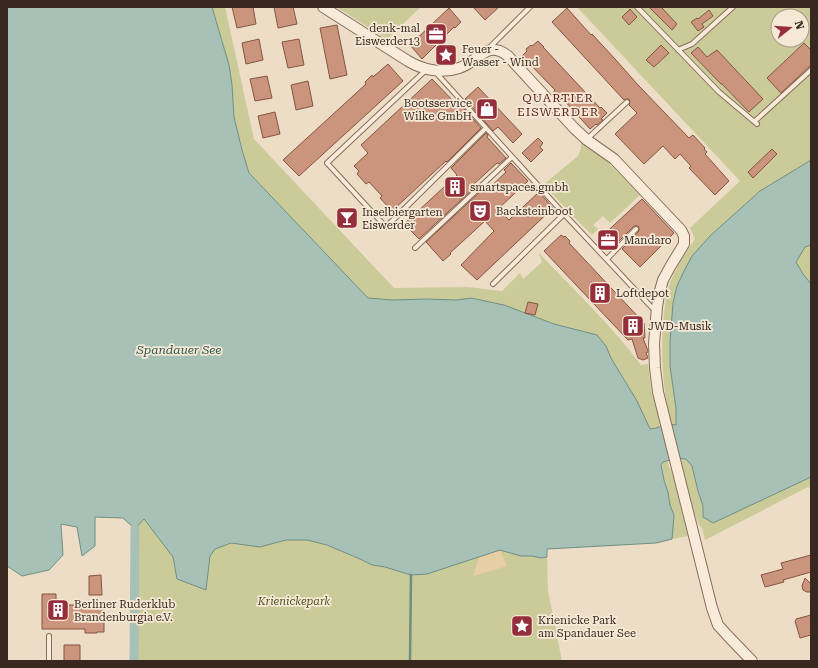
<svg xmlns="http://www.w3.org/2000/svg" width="818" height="668" font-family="'Roboto Serif',serif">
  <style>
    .green { fill: #cbcb9a; fill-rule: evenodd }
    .sand { fill: #e8cea4 }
    .water { fill: #a7c1b6; stroke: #6e8f83 }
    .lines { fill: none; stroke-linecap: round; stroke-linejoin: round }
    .stream { stroke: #6e8f83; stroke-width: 2.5 }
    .canal { stroke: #a7c1b6; stroke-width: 9 }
    .building { fill: #ca947d; stroke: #865542 }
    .service-casing { stroke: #886e5c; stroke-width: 6 }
    .tertiary-casing { stroke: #886e5c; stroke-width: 12 }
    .service { stroke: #f8ebd9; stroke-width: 4 }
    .tertiary { stroke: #f8ebd9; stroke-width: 10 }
    .labels { text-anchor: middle; stroke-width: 3.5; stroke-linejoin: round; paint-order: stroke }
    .poi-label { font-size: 11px; fill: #38281f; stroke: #f5e8d5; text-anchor: start }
    .park-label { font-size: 11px; font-style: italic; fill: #4e5427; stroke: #f5e8d5 }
    .neighbourhood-label { font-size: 12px; letter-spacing: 1px; fill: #642620; stroke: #f5e8d5 }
    .water-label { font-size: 12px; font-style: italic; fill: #2f5850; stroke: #f5e8d5 }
  </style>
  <rect width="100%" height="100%" fill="#edddc6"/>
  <path class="green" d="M212,7h13l29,132 140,149 74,-1 34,4 18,-18 3,6 19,-17 -3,-9c35,37 72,72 102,112l7,-1 3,26 10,33 -2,1 1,2 -4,3h-6l-13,-28 -26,-43 -5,-12 -10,-11 -42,-11 -50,-19 -33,-7 -15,2h-63l-25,-2 -119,-125 -7,-23 -8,-33 -2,-32 -3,-20z
    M336,7h85l-34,32z
    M577,7h234v153l-51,31 -49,44 -19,21 -8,15 -7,15 -4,17 -3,38v25l6,42v17h-2l-4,-1c-7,-37 -10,-73 -6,-110 1,-7 1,-14 3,-21 5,-20 17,-38 28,-54l-5,-11 50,-47zM778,16h24v24h-24z
    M581,141l24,18 35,36 -30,28 -7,-7 -10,9 5,4 -6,6 -27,-27 -21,-24 34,-28 3,-8z
    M811,245v39l-8,-10 -7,-12 9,-15z
    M680,458l6,1 6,7 6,25 5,15v11l10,6 98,-46v12l-3,-2 -103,53 -3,-12c-9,-6 -19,-57 -22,-70z
    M668,461l1,6 4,8 15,61 -16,3 2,-24 -4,-10 -2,-13 -4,-12 -3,-15 2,-3z
    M144,519l29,38 4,22 29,11 4,-34 4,-7 17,-6 29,4 26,-7h21l20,5 33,14 12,6 13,2 26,8 89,-25 21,6h11l9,2 6,-1 1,34 14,70h-428l1,-132z"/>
  <path class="sand" d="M500,550l7,16 -34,10 6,-19z"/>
  <path class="water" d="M7,7h205l17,58 3,20 2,32 8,33 7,23 119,125 25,2 33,-1 30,1 15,-2 33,7 50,19 43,11 9,11 5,12 26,43 13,28c8,0 13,-5 19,-5 3,0 5,1 7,1v-17l-6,-42v-25l3,-38 4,-17 7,-15 8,-15 19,-21 49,-44 51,-31v85l-6,2 -9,15 7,12 8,10v193l-98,46 -10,-6v-11l-5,-15 -6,-25 -6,-7 -9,-1 -14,4 -2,3 3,15 4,12 2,13 4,10 -2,24 -16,4 -109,6v8l-6,1 -9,-2h-11l-21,-6 -73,24 -16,1 -26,-8 -13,-2 -12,-6 -33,-14 -20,-5h-21l-26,7 -29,-4 -16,6 -5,7 -4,34 -29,-11 -4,-22 -29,-38 -9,10 -12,-11 -28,-1v29l-13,10 -5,-29 -16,-3 2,31 -14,15 -27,6 -15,-10z"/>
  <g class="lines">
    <path class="stream" d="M410,661l1,-86"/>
    <path class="canal" d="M134,661l1,-132"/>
  </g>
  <path class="building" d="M232,7h21l3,17 -19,4z
    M274,7h19l4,17 -19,4z
    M473,7h26l-14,13z
    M649,7h12l16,17 -5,6z
    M449,8l12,14 -6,6 -1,-1 -32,32 -12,-14z
    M567,8l24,27 1,-1 23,25 24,27 50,52 4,-3 12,13 -1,1 3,3 -2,2 24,27 -14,14 -26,-27 2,-2 -11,-12 -5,5 -12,-13 -19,18 -29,-30 22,-21 -8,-8 1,-3 -1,-3h-2l-3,1 -72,-78z
    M630,9l7,8 -8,8 -7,-8z
    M709,10l4,6 -11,8 2,3 -6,4 -7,-9 6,-4 1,1z
    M337,25l10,50 -17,4 -10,-51z
    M259,39l4,21 -17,4 -4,-21z
    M299,39l5,26 -16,3 -6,-26z
    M538,41l6,6h-1l57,61 1,-1 6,6 -6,6 2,1 -6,5 -1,-1 -6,5 -28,-31 -2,2 -7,-7 2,-3 -33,-34 5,-5 -1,-2 5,-4 1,1z
    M804,43l7,7v15l-30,28 -14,-15z
    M661,45l8,8 -15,14 -8,-7z
    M698,47l9,10 10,-7 46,49 -14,13 -27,-28h-1l-30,-31z
    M388,64l15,17 -104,95 -16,-16 83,-76 -1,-2 7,-7 1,2z
    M267,76l5,22 -17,3 -5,-22z
    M432,79l26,27 2,-2 21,24 -34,34 -1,-1 -54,50 -12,-13 2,-2 -13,-14 -3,2 -9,-10 2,-3 -5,-5 14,-13 -7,-8z
    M308,81l5,25 -17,4 -5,-25z
    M478,87l44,47 -9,9 -15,-16 -5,4 -28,-32z
    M275,112l5,22 -17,4 -5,-22z
    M486,133l2,2 -1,2 19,21 -7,6 -2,-1 -23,21 2,2 -57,53 -15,-15 53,-49 -6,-7z
    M538,138l5,5 -3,4 3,3 -12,12 -9,-9z
    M772,149l5,5 -24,24 -5,-6z
    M511,163l17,18 -30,28 11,11 30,-28 14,16 -76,72 -16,-15 33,-34 -9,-10 -35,32 1,1 -8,7 -17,-19 55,-51 3,2 22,-21 -2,-2z
    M642,199l32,34 -34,34 -18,-18 17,-18v-3l-1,-2h-3l-2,1 -23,23 -11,-11z
    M561,235l3,2 1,-1 5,5 -1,2 75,80 1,15h-2l5,13v1l-2,1 2,5 -5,2 -5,-2 -6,-19 -4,1 -84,-89z
    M528,302l10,2 -3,11 -10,-2z
    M811,555v17l-28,8 1,2 -19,5 -4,-12 22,-6 -2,-6z
    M101,575l1,20h-13v-19z
    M805,578l6,6v8h-4l-4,-2 -1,-4z
    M42,594h14v11h18v3h30v24h-7v1h-12v-4h-43z
    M811,615v20l-11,3 -5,-17 1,-1v-1z
    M64,645h16v16h-16z"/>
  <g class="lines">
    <g class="service-casing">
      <path id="service" d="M637,7l82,85 38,32
        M489,48l41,-41
        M678,50l14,-6 41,-37
        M426,70l-99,93 59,64 100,-99
        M436,72l3,4 125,138 92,98
        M755,121l56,-51
        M587,139l40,-37
        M415,248l97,-91
        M607,259l29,-30
        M493,284l71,-70
        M49,661v-25"/>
    </g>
    <g class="tertiary-casing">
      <path id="tertiary" d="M323,7l85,54c15,9 34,13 51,7 20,-6 27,-29 49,-12l66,72 13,12 27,19 67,71 3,6v8l-14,23 -7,13 -4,14 -2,13 -3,37 1,24 3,24 54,216 6,17 9,10 25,26"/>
    </g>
    <use href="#service" class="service"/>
    <use href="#tertiary" class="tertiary"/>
  </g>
  <defs>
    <g id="office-square" transform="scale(1.15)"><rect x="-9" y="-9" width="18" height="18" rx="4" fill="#952e3b" stroke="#f5e8d5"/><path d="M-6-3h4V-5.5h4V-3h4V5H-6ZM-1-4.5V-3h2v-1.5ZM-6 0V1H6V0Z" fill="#fff"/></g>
    <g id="sight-square" transform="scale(1.15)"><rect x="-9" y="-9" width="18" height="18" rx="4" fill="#952e3b" stroke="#f5e8d5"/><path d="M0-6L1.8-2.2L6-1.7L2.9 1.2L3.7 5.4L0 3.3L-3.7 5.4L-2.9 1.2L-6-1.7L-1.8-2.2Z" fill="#fff"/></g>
    <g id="shop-square" transform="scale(1.15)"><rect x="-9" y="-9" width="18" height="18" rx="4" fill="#952e3b" stroke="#f5e8d5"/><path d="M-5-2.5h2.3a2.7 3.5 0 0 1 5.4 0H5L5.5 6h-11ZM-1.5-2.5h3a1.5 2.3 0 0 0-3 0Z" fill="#fff"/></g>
    <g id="building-square" transform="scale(1.15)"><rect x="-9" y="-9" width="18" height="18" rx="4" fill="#952e3b" stroke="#f5e8d5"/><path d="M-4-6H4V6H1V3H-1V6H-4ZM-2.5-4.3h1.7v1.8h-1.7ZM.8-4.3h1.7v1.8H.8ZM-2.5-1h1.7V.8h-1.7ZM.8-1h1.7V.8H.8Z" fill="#fff"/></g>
    <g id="theatre-square" transform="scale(1.15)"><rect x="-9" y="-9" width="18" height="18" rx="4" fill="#952e3b" stroke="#f5e8d5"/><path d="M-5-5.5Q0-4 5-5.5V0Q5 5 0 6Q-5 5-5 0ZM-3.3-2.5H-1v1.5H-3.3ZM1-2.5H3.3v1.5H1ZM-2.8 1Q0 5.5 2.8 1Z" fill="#fff"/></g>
    <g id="bar-square" transform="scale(1.15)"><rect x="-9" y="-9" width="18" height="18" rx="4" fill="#952e3b" stroke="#f5e8d5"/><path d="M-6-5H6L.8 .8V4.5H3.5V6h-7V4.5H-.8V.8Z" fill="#fff"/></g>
  </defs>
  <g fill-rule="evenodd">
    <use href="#office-square" x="436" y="34"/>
    <use href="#sight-square" x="446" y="55"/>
    <use href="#shop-square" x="487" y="109"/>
    <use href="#building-square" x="455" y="187"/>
    <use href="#theatre-square" x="480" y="211"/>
    <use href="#bar-square" x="347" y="218"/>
    <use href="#office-square" x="608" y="240"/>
    <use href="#building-square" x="600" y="293"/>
    <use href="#building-square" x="633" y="326"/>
    <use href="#building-square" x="58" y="610"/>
    <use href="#sight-square" x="522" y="626"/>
  </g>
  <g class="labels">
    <g class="poi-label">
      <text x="420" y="32" text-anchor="end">denk-mal<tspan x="420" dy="13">Eiswerder13</tspan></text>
      <text x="462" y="53">Feuer -<tspan x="462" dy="13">Wasser - Wind</tspan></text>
      <text x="472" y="107" text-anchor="end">Bootsservice<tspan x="472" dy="13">Wilke GmbH</tspan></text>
      <text x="470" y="191">smartspaces.gmbh</text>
      <text x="496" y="215">Backsteinboot</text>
      <text x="362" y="216">Inselbiergarten<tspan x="362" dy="13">Eiswerder</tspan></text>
      <text x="624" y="244">Mandaro</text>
      <text x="616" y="297">Loftdepot</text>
      <text x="648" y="330">JWD-Musik</text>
      <text x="74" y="608">Berliner Ruderklub<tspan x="74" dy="13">Brandenburgia e.V.</tspan></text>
      <text x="538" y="624">Krienicke Park<tspan x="538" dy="13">am Spandauer See</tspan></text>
    </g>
    <g class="park-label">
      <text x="294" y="605">Krienickepark</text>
    </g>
    <g class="neighbourhood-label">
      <text x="558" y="102">QUARTIER<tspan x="558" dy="14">EISWERDER</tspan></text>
    </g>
    <g class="water-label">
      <text x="179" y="354">Spandauer See</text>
    </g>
  </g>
  <rect width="818" height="668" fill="none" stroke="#38281f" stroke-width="16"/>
  <g transform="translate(790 28) rotate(73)"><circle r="19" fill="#f5e8d5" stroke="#a99b8c"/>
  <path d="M0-3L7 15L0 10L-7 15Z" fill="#952e3b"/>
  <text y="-6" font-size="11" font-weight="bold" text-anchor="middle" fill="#38281f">N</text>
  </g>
</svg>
